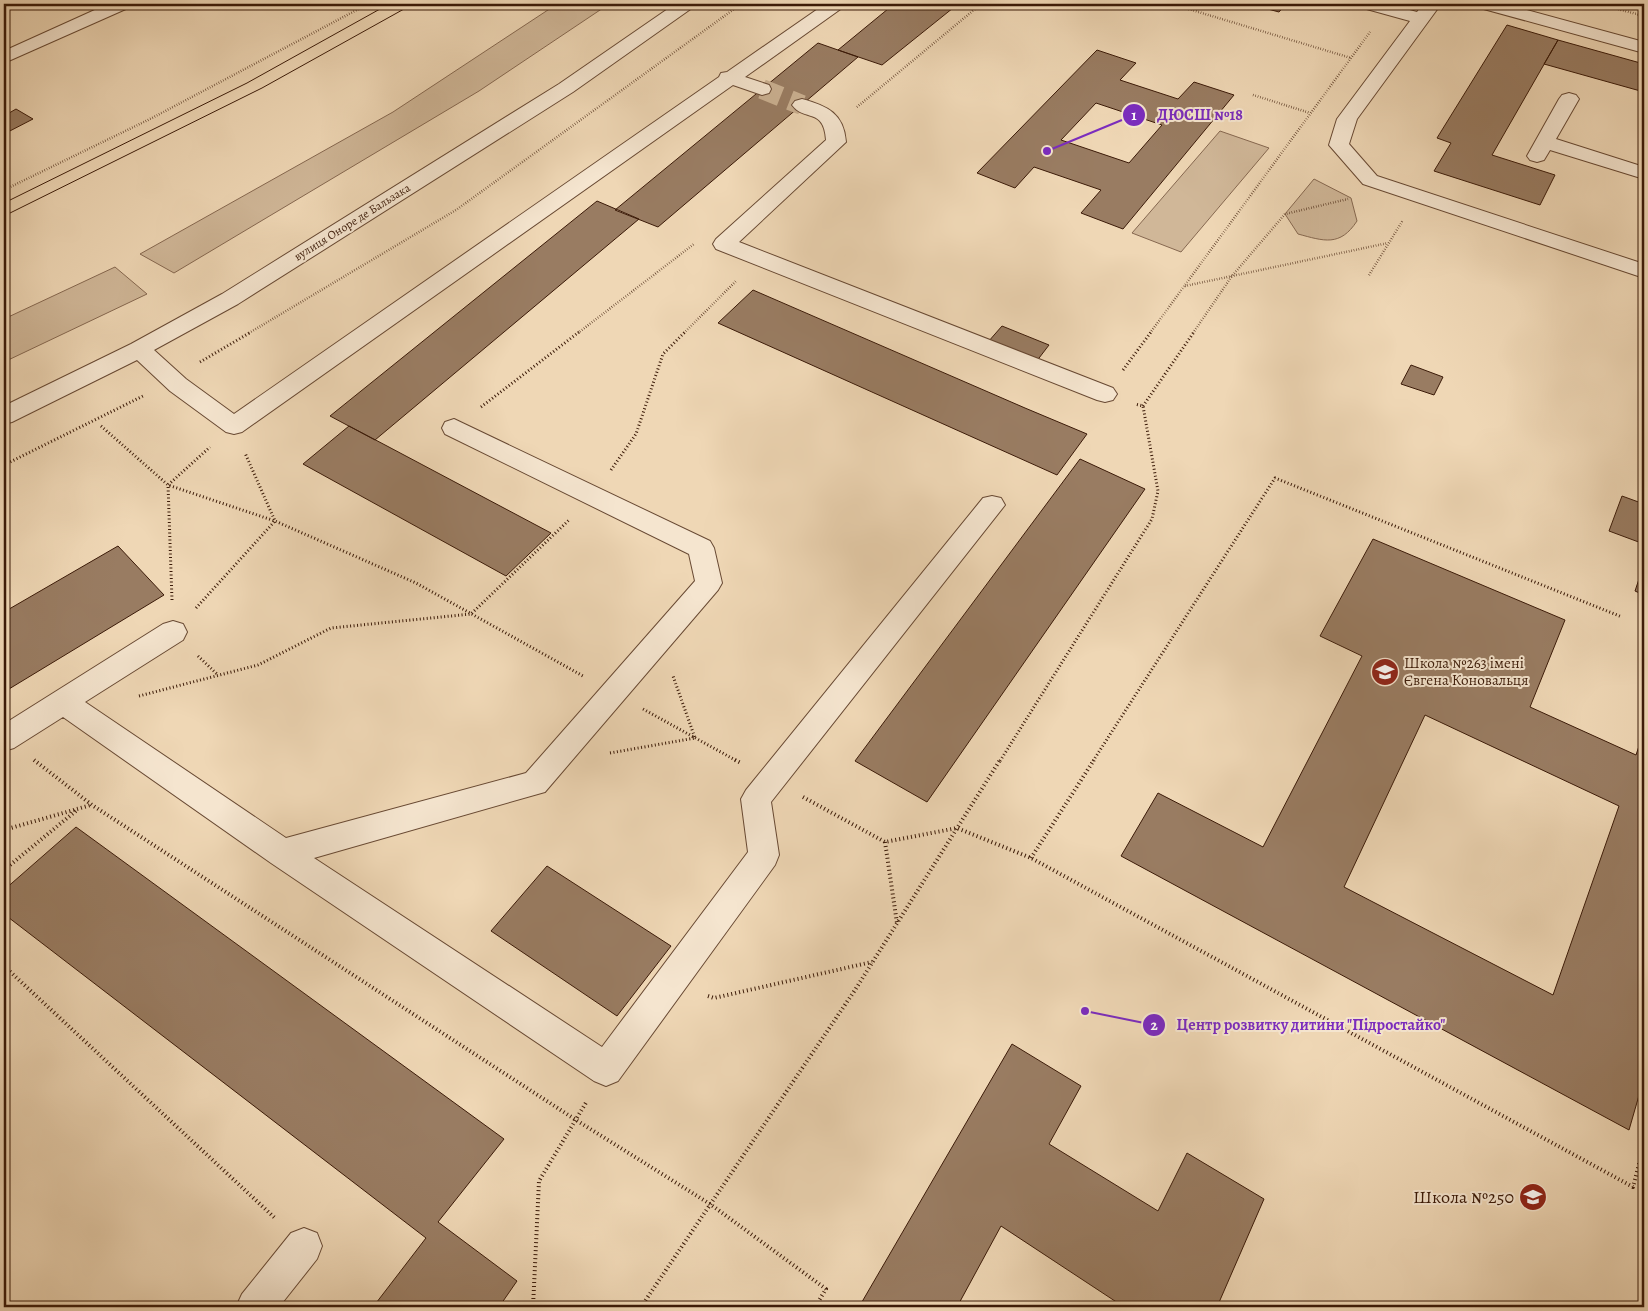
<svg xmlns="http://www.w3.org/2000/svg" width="1648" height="1311" font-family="Alegreya,serif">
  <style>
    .green { fill: #d0b798; stroke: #866850 }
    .building { fill: #997c62; stroke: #3b1a08; fill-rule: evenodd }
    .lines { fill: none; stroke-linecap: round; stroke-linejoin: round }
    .minor-tunnel { stroke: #cbb192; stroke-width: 20; stroke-dasharray: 20 10; stroke-linecap: butt }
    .minor-casing { stroke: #684933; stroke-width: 2 }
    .path-far2 { stroke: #3b1a08; stroke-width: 2.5; stroke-dasharray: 0.5 2; stroke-linecap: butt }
    .path-far1 { stroke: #3b1a08; stroke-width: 3; stroke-dasharray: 1 2.5; stroke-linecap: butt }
    .path { stroke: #3b1a08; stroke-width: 4; stroke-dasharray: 1 3; stroke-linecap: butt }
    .minor { fill: #f5e5cf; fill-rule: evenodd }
    .tram { stroke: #3b1a08; stroke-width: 1 }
    .labels { text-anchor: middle; stroke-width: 4; stroke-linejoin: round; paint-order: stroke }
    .far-street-label { font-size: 12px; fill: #3b1a08; stroke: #f5e5cf }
    .poi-label { font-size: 15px; fill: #3b1a08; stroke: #f5e5cf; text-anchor: start }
    .near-poi-label { font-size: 18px; fill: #3b1a08; stroke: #f5e5cf; text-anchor: end }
    .leader { fill: none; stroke: #7b2cbf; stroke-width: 2 }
    .callout-dot { fill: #7b2cbf; stroke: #f5e5cf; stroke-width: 2 }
    .mark-label { font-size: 15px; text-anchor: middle; font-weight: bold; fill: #fff }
    .callout-label { font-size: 16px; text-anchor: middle; font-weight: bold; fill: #7b2cbf; stroke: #f5e5cf; stroke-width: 4; stroke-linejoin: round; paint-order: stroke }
  </style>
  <rect width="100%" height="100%" fill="#efd7b5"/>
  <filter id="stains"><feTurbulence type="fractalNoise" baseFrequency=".004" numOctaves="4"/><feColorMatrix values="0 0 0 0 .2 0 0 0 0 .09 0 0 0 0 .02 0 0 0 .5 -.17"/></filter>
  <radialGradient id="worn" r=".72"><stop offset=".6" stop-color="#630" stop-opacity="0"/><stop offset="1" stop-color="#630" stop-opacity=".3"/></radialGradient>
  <path class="green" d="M557,4h52l-130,87 -305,182 -34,-19 253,-142z
    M1220,131l49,17 -88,104 -49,-19z
    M1314,179l37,19 6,23c-17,26 -33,20 -59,13l-13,-20z
    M115,267l32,27 -143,68v-43z"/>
  <path class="building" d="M894,4h64l-76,61 -44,-15z
    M1249,4h37l-7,8z
    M1507,25l51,15 -66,115 63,20 -15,30 -106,-34 17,-28 -14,-5z
    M1558,40l86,24v28l-100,-28z
    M818,43l40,14 -200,170 -43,-17z
    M1097,50l39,13 -16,17 58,19 16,-17 40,13 -111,134 -42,-16 20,-23 -67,-23 -19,21 -38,-15zM1096,103l66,22 -33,38 -68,-23z
    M16,109l17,10 -29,15v-18z
    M597,201l42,18 -264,221 -45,-24z
    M753,290l272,118 62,26 -30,41 -339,-152z
    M1002,326l47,19 -13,17 -48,-20z
    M1411,365l32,12 -9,18 -33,-11z
    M349,426l38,20 164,87 -45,43 -203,-112z
    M1080,459l65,30 -218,313 -72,-41z
    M1622,496l22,8v40l-35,-13z
    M1373,539l192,81 -35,87 106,48 8,-24v347l-15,52 -508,-274 37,-63 105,54 99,-191 -42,-20zM1425,715l194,91 -66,189 -209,-108z
    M118,546l46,49 -160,97v-80z
    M1644,564v31l-9,-4z
    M76,827l428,312 -66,83 79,59 -18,26h-126l53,-69 -422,-324v-24z
    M547,866l124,80 -54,70 -126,-85z
    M1012,1044l69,42 -32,58 109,67 29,-58 77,46 -47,108h-93l-123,-81 -44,81h-98z"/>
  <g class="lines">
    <path class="minor-tunnel" d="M762,89l40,16"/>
    <g class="minor-casing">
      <path id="minor" d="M108,4h23l-3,4 -124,55v-12z
        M675,4h20l-3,4 -119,84 -335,212 -84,46 32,29 48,35 485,-337 2,-4 6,-1 98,-68h20l-3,4 -97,69 24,8 2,4 -2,4 -7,2 -29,-10 -491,347 -8,2 -8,-2 -56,-41 -33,-31 -125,62 -8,2v-18l127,-62 91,-50 337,-210z
        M1360,4h27l30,8 6,-8h18l-84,115 -8,25 28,32 267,88v14l-281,-94 -34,-39 8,-26 73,-98 -47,-13z
        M1477,4h28l139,38v11l-164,-45z
        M1569,93l7,2 3,4 -23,40 88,28v12l-94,-29 -6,10 -7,2 -7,-2 -3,-4 32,-57 3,-4z
        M802,99c26,7 42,15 44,43l-107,100 374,146 4,6 -4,6 -8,2 -8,-2 -381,-151 -3,-5 3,-5 110,-99c-2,-33 -22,-18 -34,-35l3,-4z
        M454,419l256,122 4,7 8,35 -4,7 -173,202 -231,66 288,189 146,-195 -7,-53 5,-9 237,-292 9,-2 9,2 4,7 -234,297 8,53 -4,10 -157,216 -12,5 -12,-5 -323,-218 -208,-146 -49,31 -10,3v-27l159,-100 10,-3 10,3 4,8 -4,8 -98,62 201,136 240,-65 169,-192 -6,-27 -244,-120 -3,-6 3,-6z
        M304,1228l13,5 5,13 -5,13 -38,48h-43l6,-13 49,-61z"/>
    </g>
    <path class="path-far2" d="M1172,4l179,54
      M1599,4l45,12
      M1253,95l57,18
      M857,107l124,-103
      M4,190l148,-72 216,-114
      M1369,275l34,-55
      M1185,286l203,-43
      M249,333l207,-123 285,-206
      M578,333l116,-89
      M684,333l52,-52
      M1150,333l220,-301
      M1193,333l39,-57 53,-62 63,-15"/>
    <path class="path-far1" d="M200,362l51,-30
      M1123,370l28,-38
      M1143,406l51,-74
      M481,407l98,-75
      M101,426l67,59 107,36 141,62 167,93
      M4,465l139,-69
      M611,470l25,-36 27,-80 22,-22
      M172,600l-4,-115 42,-38
      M196,608l79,-87 -30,-68
      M198,656l20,19
      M139,696l119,-31 73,-37 140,-14 98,-94
      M643,709l94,52
      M610,753l85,-15 -22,-62
      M1000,761l152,-242 6,-28 -15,-85 -8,-2
      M1093,761l182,-283 347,139"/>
    <path class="path" d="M34,760l58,45 484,315 134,84 116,85 -11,18
      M735,760l6,3
      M803,797l82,45 72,-14 74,30 602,329 11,-42
      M4,830l87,-25
      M885,842l12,81
      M1031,858l63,-98
      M4,870l73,-60
      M4,966l272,253
      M708,996l6,2 158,-36
      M533,1307l6,-126 48,-80
      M641,1307l214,-317 145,-230"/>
    <use href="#minor" class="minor"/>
    <path class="tram" d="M4,203l243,-120 142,-79
      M4,216l258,-128 151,-84"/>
  </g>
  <defs>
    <g id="school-disc" transform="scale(1.4375)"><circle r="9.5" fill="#8f2418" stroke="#f5e5cf"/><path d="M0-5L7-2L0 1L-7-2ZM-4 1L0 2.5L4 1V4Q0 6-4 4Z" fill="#fff"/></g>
  </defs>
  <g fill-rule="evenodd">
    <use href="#school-disc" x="1385" y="672"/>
    <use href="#school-disc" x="1533" y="1197"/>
  </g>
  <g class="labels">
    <g class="far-street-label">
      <text transform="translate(352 222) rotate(-32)" y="4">вулиця Оноре де Бальзака</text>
    </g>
    <g class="poi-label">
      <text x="1404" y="668">Школа №263 імені<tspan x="1404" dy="17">Євгена Коновальця</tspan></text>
    </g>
    <g class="near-poi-label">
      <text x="1514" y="1203">Школа №250</text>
    </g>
  </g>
  <path class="leader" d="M1047 151L1134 115M1085 1011L1154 1025"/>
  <g class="callout-dot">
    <circle cx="1047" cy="151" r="5"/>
    <circle cx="1085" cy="1011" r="5"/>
    <circle cx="1134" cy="115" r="12"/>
    <circle cx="1154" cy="1025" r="12"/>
  </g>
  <g class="mark-label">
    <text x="1134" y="120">1</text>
    <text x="1154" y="1030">2</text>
  </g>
  <g class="callout-label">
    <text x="1200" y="120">ДЮСШ №18</text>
    <text x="1311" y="1030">Центр розвитку дитини "Підростайко"</text>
  </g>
  <rect width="1648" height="1311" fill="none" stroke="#efd7b5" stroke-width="20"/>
  <rect x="5" y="5" width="1638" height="1301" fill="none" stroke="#3b1a08" stroke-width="2.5"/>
  <rect x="10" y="10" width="1628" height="1291" fill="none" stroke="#3b1a08"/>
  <rect width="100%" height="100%" filter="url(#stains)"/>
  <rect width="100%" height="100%" fill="url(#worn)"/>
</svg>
